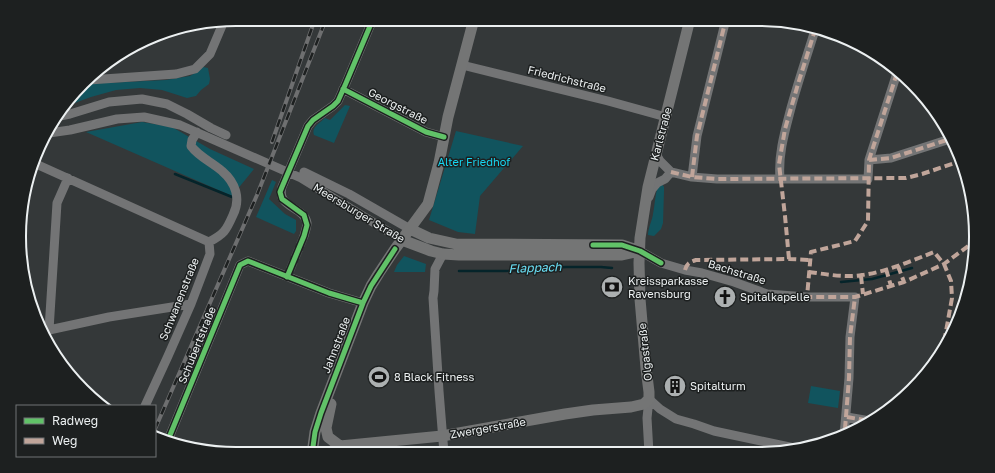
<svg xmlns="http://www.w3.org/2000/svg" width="995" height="473" font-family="'Golos Text',sans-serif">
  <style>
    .green { fill: #11545e }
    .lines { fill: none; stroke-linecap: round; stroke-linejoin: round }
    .stream { stroke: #05242a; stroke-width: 2.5 }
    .minor-tunnel { stroke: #505455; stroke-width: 9; stroke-dasharray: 9 4.5; stroke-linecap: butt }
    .minor { stroke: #737475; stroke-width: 9 }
    .major { stroke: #747575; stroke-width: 11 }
    .rail-casing { stroke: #6e6f70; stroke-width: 4 }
    .rail { stroke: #1d2020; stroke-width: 2.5; stroke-dasharray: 8; stroke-linecap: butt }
    .quiet { stroke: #c0a59a; stroke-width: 4; stroke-dasharray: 8 4; stroke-linecap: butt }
    .cycleway-casing { stroke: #1d2020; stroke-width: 8 }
    .cycleway { stroke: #61c268; stroke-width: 5 }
    .labels { text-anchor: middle; stroke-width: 3; stroke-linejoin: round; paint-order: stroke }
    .street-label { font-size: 11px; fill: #ecf0f1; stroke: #1d2020 }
    .park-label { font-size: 11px; fill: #16d6f1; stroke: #1d2020 }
    .poi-label { font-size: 11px; fill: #ecf0f1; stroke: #1d2020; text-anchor: start }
    .water-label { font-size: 12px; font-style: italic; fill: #6ae0f6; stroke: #1d2020 }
    .rim { fill: none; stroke: #ecf0f1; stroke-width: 2 }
  </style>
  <rect width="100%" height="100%" fill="#343839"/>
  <path class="green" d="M203,67l5,1 2,11 -1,5 -8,6 -5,6 -9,2 -25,-8 -22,-2 -24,2 -25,7 -27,10 22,-23 80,-4 24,-4 10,-6z
    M345,105l5,1 -16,37 -20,-8c-3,-8 6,-12 11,-17l5,2z
    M142,122l30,5 38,22 44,20 -22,27 -146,-64z
    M456,131l67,15 -43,50 -5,38 -17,-2 -29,-12z
    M272,180l4,2 -7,17 16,15 11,6v11l-2,3 -38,-17z
    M662,184l2,3v4l-1,32 -2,6 -7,7 -6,-1c0,-7 4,-14 5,-21 2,-10 2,-19 5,-28z
    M404,256l22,8 -1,8h-31l3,-7z
    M811,386l29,5 -2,17 -30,-5z"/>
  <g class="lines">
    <path class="stream" d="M175,174l57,23
      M459,271h46l61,-4h35l11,1
      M841,282l31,-3 40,-11"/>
    <path class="minor-tunnel" d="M290,270l14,-34"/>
    <path class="minor" d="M462,65l146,36 58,16
      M89,80l87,-6 19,-5 15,-15 14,-33
      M343,89l83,43 18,5
      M55,117l15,-3 39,-12 33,-3 25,5 20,10 24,14 15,7
      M197,132l-5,8 -1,6c8,11 21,16 31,25 14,12 19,28 11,44 -7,16 -9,19 -24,27
      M49,133l21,-3 47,-11 27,-2 36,8 121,53 101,62
      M656,154l4,7 11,11 21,5 25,2h151l1,-19 28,-87
      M869,160l22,-2 59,-19
      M36,164l173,78
      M304,172l45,22 61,35
      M692,177l5,-41 29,-117
      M780,178c-2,-24 5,-47 11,-70 7,-26 16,-52 24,-78
      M649,197l3,-8 5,-6 8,-4 6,-7
      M304,236c1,-4 3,-9 3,-13 -3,-17 -31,-15 -25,-36l26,-61 5,-6 20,-14 5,-5 8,-18 27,-64
      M640,251l21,12 24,7 17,3 32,9 33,12 40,3h48l-5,40 -1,41 -5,58
      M443,254l-8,15 -1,22 -1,7 6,93 5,62
      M49,330l8,-127 11,-25
      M44,337l5,-7 60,-13 82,-13
      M649,399l11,10 16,10 18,5 20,7 85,18
      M145,406l23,-50 23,-52 19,-50 -1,-12
      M847,417l23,4
      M168,440l72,-175 8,-4 81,32 34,10
      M649,453l-2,-35 2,-19"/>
    <path class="major" d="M410,229l19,9 27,6 166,1 18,6
      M402,240l29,11 12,3 16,1h163l18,-4
      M331,404l-5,24 2,9 12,9
      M312,454l3,-22 6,-19 42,-110 8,-17 8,-13 16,-24 33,-45 11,-41 9,-46 26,-98
      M327,454l13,-8 102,-10 123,-22 28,-4 38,-3 13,-3 5,-5v-7l-3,-24 -6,-69 -1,-36 1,-25 8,-51 42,-168"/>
    <g class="rail-casing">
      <path id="rail" d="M272,142l43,-123
        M155,429l102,-234 69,-176"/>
    </g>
    <use href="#rail" class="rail"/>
    <path class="quiet" d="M897,73l-28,87 -1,61 -13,20 -44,11 -4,45h48l49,-15 40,-18 31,-23
      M869,160l22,-2 59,-19
      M671,172l21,5 25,2 189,-1 16,-4 33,-11h6
      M692,177l5,-41 29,-117
      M789,259l-4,-43 -6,-52 6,-35 13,-45 17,-54
      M898,266l6,16
      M886,269l5,17
      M685,270c2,-7 5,-8 11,-10l93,-1 20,1
      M809,272c16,2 36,6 53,3 24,-3 49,-14 72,-23l10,12 7,17 1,17 -9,50
      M861,276l2,18
      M847,417l23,4
      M845,429l4,-51 1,-41 5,-40"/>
    <g class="cycleway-casing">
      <path id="cycleway" d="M343,89l83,43 18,5
        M593,245h29l18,6 21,12
        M287,277l17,-41 3,-11 -3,-10 -22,-16 -2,-7 2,-5 26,-61 5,-6 20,-14 5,-5 8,-18 27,-64
        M168,440l72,-175 8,-4 81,32 34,10
        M312,454l3,-22 6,-19 42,-110 8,-17 24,-37"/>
    </g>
    <use href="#cycleway" class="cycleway"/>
  </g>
  <defs>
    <g id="bank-disc" transform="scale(1.15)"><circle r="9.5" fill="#acb0b1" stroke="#1d2020"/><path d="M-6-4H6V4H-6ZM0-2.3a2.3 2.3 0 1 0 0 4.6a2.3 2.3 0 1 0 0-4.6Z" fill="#111"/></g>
    <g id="church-disc" transform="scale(1.15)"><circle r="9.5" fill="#acb0b1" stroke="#1d2020"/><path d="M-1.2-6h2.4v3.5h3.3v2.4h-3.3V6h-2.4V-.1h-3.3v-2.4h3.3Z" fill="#111"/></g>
    <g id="stadium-disc" transform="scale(1.15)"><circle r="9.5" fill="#acb0b1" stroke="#1d2020"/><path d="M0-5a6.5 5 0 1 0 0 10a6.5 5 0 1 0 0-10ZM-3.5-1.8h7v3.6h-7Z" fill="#111"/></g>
    <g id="building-disc" transform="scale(1.15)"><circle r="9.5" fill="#acb0b1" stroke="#1d2020"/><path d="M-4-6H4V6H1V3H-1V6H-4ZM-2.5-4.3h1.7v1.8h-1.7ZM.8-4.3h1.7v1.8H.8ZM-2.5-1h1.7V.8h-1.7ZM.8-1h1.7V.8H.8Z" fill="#111"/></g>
  </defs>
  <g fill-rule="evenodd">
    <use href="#bank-disc" x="612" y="287"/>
    <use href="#church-disc" x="725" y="297"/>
    <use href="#stadium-disc" x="379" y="377"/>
    <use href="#building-disc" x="675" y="386"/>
  </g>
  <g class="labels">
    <g class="street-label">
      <text transform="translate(567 79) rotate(14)" y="4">Friedrichstraße</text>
      <text transform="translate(398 106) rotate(27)" y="4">Georgstraße</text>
      <text transform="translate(661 134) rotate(-75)" y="4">Karlstraße</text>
      <text transform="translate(359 213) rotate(31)" y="4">Meersburger Straße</text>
      <text transform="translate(737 272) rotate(17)" y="4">Bachstraße</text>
      <text transform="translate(179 299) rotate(-68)" y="4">Schwanenstraße</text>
      <text transform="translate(197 345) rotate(-68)" y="4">Schubertstraße</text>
      <text transform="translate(336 345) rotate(-69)" y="4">Jahnstraße</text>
      <text transform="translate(645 352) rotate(-96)" y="4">Olgastraße</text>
      <text transform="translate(488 428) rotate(-10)" y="4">Zwergerstraße</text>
    </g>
    <g class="park-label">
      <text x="474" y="166">Alter Friedhof</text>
    </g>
    <g class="poi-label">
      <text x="628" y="285">Kreissparkasse<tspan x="628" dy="13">Ravensburg</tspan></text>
      <text x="740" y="301">Spitalkapelle</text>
      <text x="394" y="381">8 Black Fitness</text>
      <text x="690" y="390">Spitalturm</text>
    </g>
    <g class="water-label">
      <text transform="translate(535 268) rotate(-2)" y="4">Flappach</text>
    </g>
  </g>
  <path d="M0 0H995V473H0ZM236 26H759A210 210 0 0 1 969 236V237A210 210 0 0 1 759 447H236A210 210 0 0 1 26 237V236A210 210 0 0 1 236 26Z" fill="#1d2020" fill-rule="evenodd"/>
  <path class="rim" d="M236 26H759A210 210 0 0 1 969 236V237A210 210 0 0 1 759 447H236A210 210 0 0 1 26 237V236A210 210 0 0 1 236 26Z"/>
  <rect x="16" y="405" width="140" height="52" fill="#1d2020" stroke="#707374"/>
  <rect x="24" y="418" width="20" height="6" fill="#61c268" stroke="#707374"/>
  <text x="52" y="425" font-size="12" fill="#ecf0f1">Radweg</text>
  <rect x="24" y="438" width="20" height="6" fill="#c0a59a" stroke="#707374"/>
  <text x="52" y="445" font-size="12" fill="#ecf0f1">Weg</text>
</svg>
